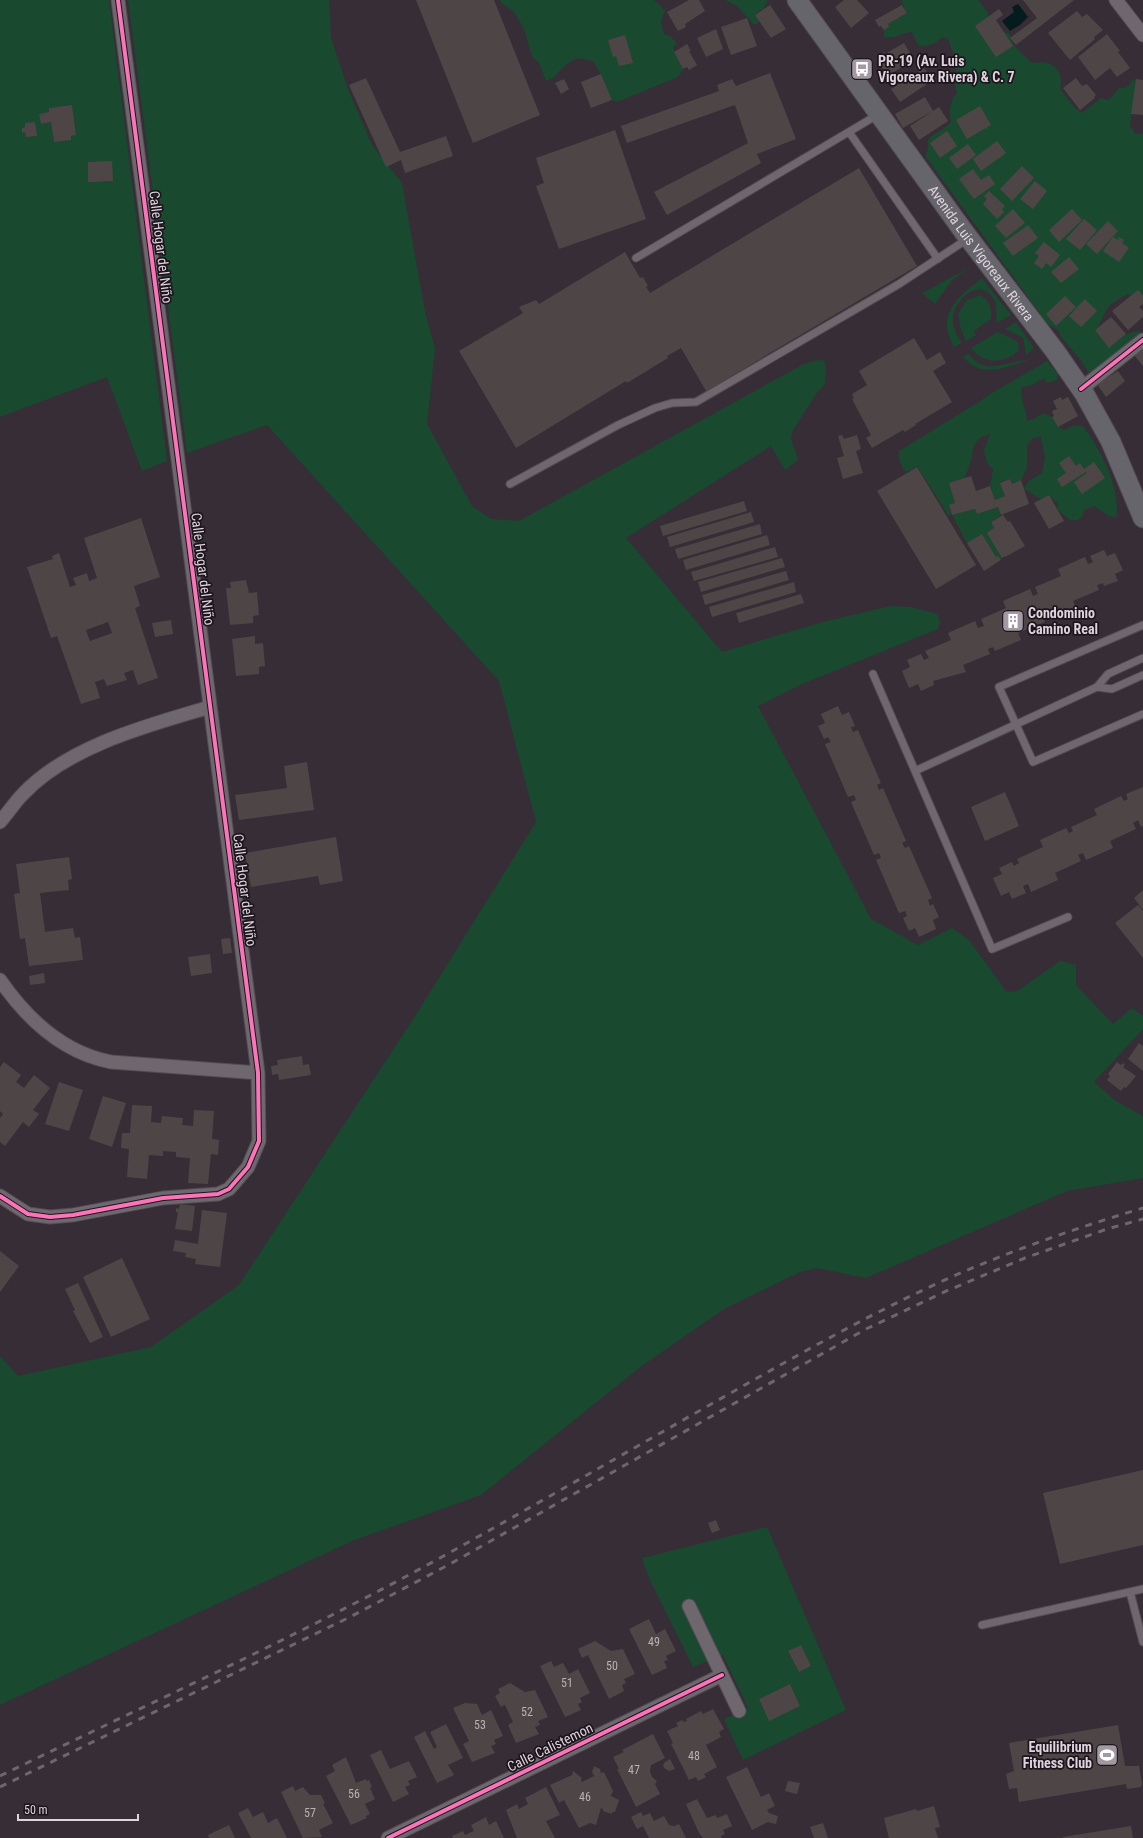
<svg xmlns="http://www.w3.org/2000/svg" width="1143" height="1838" font-family="'Roboto Condensed',sans-serif">
  <style>
    .green { fill: #194a2f; fill-rule: evenodd }
    .water { fill: #051b1e }
    .building { fill: #4e4646; fill-rule: evenodd }
    .lines { fill: none; stroke-linecap: round; stroke-linejoin: round }
    .lane-casing { stroke: #544b54; stroke-width: 9 }
    .street-casing { stroke: #544b54; stroke-width: 15 }
    .secondary-casing { stroke: #544b54; stroke-width: 21 }
    .lane { stroke: #6e686e; stroke-width: 7 }
    .street { stroke: #6e686e; stroke-width: 13 }
    .secondary { stroke: #67656c; stroke-width: 19 }
    .rail { stroke: #6d666d; stroke-width: 3; stroke-dasharray: 7 7; stroke-linecap: butt }
    .cycleway-casing { stroke: #1d151c; stroke-width: 6 }
    .cycleway { stroke: #fb73b8; stroke-width: 4 }
    .labels { text-anchor: middle; stroke-width: 3.5; stroke-linejoin: round; paint-order: stroke }
    .number-label { font-size: 12px; fill: #bab0b8 }
    .poi-label { font-size: 14px; font-weight: bold; fill: #ded3de; stroke: #1d151c; text-anchor: start }
    .street-label { font-size: 14px; fill: #ded3de; stroke: #1d151c }
  </style>
  <rect width="100%" height="100%" fill="#362d36"/>
  <path class="green" d="M0,0h109l58,461 -25,10 -35,-94 -107,40zM72,105l4,30 -5,1v4l-17,2 -3,-20 -10,2 -2,-10 10,-2v-4zM35,122l1,14 -10,1 -1,-5h-3v-4l3,-1v-4z
    M128,0h201l2,38 17,51 24,56 30,38 23,129 10,36 -8,76 45,82 19,13 28,2 283,-156 10,-4 12,-1 2,8 -1,16 -9,10 -24,38 -1,7 7,21 -13,10 -14,-24 -145,92 96,114 101,-30 67,-16 21,1 26,7 3,7 -2,8 -138,56 -42,21 113,213 47,26 34,-17 17,12 37,51 10,1 44,-31 16,4v20l37,39 19,-16 11,8v13l-49,53 22,19 27,15v62l-76,13 -201,87 -49,-10 -17,4 -76,37 -85,59 -158,127 -129,46 -352,164v-349l18,20 133,-29 88,-62 171,-261 126,-202 -37,-141 -232,-256 -80,28z
    M500,0h154l11,10 -4,11 3,13 6,2 7,7 -4,4 10,22 -5,8 -61,25 -5,-2 -11,-26 -8,-13 -15,-3 -7,3 -12,10 -4,6 -9,4 -7,-18 -7,-7 -8,-27 -5,-9 -6,-9 -9,-6z
    M725,0h43l-5,9 -8,5 4,7 -2,3h-4l-16,-18z
    M901,0h77c9,10 13,20 20,32l11,1c2,3 2,6 3,9 5,8 13,14 20,21 19,-4 33,6 28,26l15,19 7,5 19,-15 7,2 4,-3 7,-9c7,1 10,-2 13,-8l4,-1 -6,46 5,9h8v166l-16,-6c-5,4 -12,7 -17,11 -7,7 -8,19 -15,25l14,17 18,-13 11,-3 4,2 -45,36 -8,4 -9,-14 -18,-21 -4,-8 -16,-9 -3,-9 -114,-156 3,-7v-10c8,-7 16,-9 23,-17 -3,-13 -1,-19 6,-30l-4,-12 3,-10 -3,-5 2,-8 -7,-18 -5,-2c-9,6 -14,11 -25,8l-6,-13c-11,1 -16,7 -28,5v-7l5,-3 -1,-3 19,-11z
    M971,267l-19,13 -17,24 -13,-11z
    M982,278l29,37 -14,8c-2,-10 2,-20 -7,-29 -15,-15 -38,10 -37,26 0,8 4,16 9,23l-8,4c-2,-4 -5,-9 -6,-14 -7,-24 18,-43 34,-55z
    M980,295c10,5 12,14 11,24l-17,12 2,4 -10,6 -5,-11 -3,-16 9,-14z
    M1016,322l18,26 -8,7 -3,-17 -18,-9z
    M998,332l20,10 1,8c-12,14 -37,15 -48,-2z
    M969,354c16,23 40,6 59,6 -21,7 -49,20 -65,-4z
    M1047,361l11,13 -1,6 -10,3 -2,-4 -5,1 -8,5 -10,2c-3,12 5,23 5,34 7,-1 11,-6 18,-8l7,4 6,10 7,3 7,-4 10,-1c14,18 32,50 34,73 1,6 1,12 1,19l-8,-1 -15,-10 -10,4 -2,7 -4,3h-8l-13,-11 1,-5 -9,-9 -8,4 -17,-10 5,-8 13,-8 3,-15 -4,-21 -8,1 -6,7v23l-6,12 -9,4 -2,-5 -10,3 5,14 -10,4 -5,-14 3,-16 -6,-7 -3,-13 6,-16 -9,3 -7,8 -3,16 -16,42 -6,3 2,9h-3l-31,-49 -10,6 -3,-2 -5,-10v-9l80,-49 8,-6z
    M998,507l3,8 -10,7 3,6 8,30 -1,2 -3,-4 -2,1 -14,-23 -15,9 -15,-28 23,-6 2,5z
    M767,1527l79,183 -103,50 -19,-41 24,-11 -25,-53 -30,12 -43,-87 -8,-22zM801,1645l10,21 -12,6 -11,-21zM790,1684l10,22 -31,14 -10,-21z"/>
  <path class="water" d="M1018,4l10,13 -8,8 -10,6 -8,-10 12,-9 -2,-5z"/>
  <path class="building" d="M416,0h78l46,115 -67,28z
    M689,0h10l6,11 -20,13 1,3 -8,4 -11,-19z
    M844,0h13l12,13 -18,15 -16,-21z
    M1023,0h51l-58,45 -6,-7 27,-20z
    M770,5l16,24 -15,9 -16,-23z
    M902,5l5,8 -19,11 1,3 -5,3 -3,-4 -2,1 -4,-7z
    M999,9l4,6 -7,5 17,26 -17,11 -21,-31z
    M1077,11l5,6 5,-3 16,16 -9,7 1,2 -25,21 -22,-27z
    M747,18l10,28 -26,9 -10,-28z
    M716,29l7,20 -17,8 -9,-19z
    M1107,34l13,17 -2,1 12,16 -13,9 -7,-9 -15,12 -17,-23z
    M625,35l8,28 -14,3 -3,-10 -3,1 -5,-17z
    M904,43l10,17 -27,16 -10,-17 1,-1 -1,-2 7,-4 1,2z
    M687,44l4,7h-2l8,14 -8,5 -2,-3 -4,2 -9,-17z
    M924,68l6,9 -5,4 2,3 -27,18 -9,-13z
    M770,73l26,66 -39,15 4,9 -94,52 -13,-23 94,-49 -13,-38 -108,38 -6,-17 98,-35 -2,-6 15,-6 4,7z
    M601,74l11,26 -21,8 -10,-26z
    M366,78l34,74 46,-16 7,20 -48,17 -4,-13 -15,7 -37,-82z
    M1076,78l6,8 5,-2 9,11 -2,2 1,1 -15,12 -17,-22z
    M564,79l5,10 -8,5 -6,-11z
    M1136,79l7,1v35l-12,-1z
    M925,97l8,14 -30,17 -8,-14z
    M72,105l4,30 -5,1v4l-17,2 -3,-20 -10,2 -2,-10 10,-2v-4z
    M980,106l11,19 -24,14 -11,-19z
    M939,107l9,14 -29,19 -9,-14z
    M35,122l2,14 -11,1 -1,-5 -3,1v-5l3,-1v-4z
    M615,130l31,89 -87,30 -23,-63 8,-3 -8,-25z
    M947,131l10,15 -17,12 -10,-15z
    M997,141l9,12 -25,18 -8,-12z
    M968,144l8,11 -19,14 -8,-11z
    M112,161l1,20 -25,1v-20z
    M1022,166l12,12 -22,23 -12,-12z
    M859,168l58,98 -211,125 -25,-43 -14,8 1,2 -41,25 -1,-2 -110,67 -57,-97 64,-38 -4,-6 17,-7 3,4 86,-52 15,26 3,-1 5,9 -2,1 4,6z
    M973,169l8,11 8,-5 6,9 -21,15 -15,-20z
    M1035,181l12,10 -14,18 -13,-10z
    M989,191l16,15 -3,3 2,3 -7,7 -14,-15 4,-5 -3,-3z
    M1013,209l12,14 -19,15 -11,-12z
    M1072,209l10,11 -23,22 -10,-12z
    M1084,219l13,11 -17,20 -14,-11z
    M1108,221l10,10 -21,23 -11,-10z
    M1028,225l10,13 -25,18 -10,-13z
    M1113,237l5,3 1,-3 5,3 -2,3 7,5 -10,14 -16,-11z
    M1044,242l16,13 -9,12 -5,-4 -4,6 -8,-6 5,-7 -4,-3z
    M1069,257l10,12 -18,14 -10,-11z
    M1138,290l5,6v8l-4,3 4,4v6l-15,13 -16,-19z
    M1065,296l11,11 -20,19 -10,-12z
    M1085,299l12,12 -16,16 -12,-11z
    M1111,317l15,17 -17,14 -14,-18z
    M914,338l13,22 13,-8 6,11 -13,8 19,31 -37,22 1,1 -11,7 -2,-2 -31,18 -6,-10 5,-3 -19,-36 2,-1 -2,-4 15,-9 -8,-14z
    M1143,348v18l-9,-11z
    M1118,371l7,10 -19,16 -9,-13z
    M1061,397l1,3 6,-3 10,19 -20,11 -6,-10 2,-1 -2,-5 5,-2 -4,-8z
    M842,435l2,4 13,-4 4,14 -5,2 7,22 -20,6 -6,-21 7,-2 -6,-20z
    M1069,456l7,10 4,-3 6,9 -24,15 -5,-8 9,-6 -7,-10z
    M1094,462l11,16 -23,16 -8,-12 13,-9 -3,-4z
    M917,467l59,98 -40,24 -59,-98z
    M971,476l5,15 14,-5 5,14 10,-4 -5,-13 10,-4 2,5 9,-4 8,24 -28,11 -3,-8 -21,7 -2,-5 -23,6 -3,-10 6,-2 -6,-20z
    M1049,495l15,26 -15,8 -15,-26z
    M744,501l3,10 -84,25 -3,-10z
    M751,512l3,10 -84,25 -3,-10z
    M1003,515l5,7 2,-1 15,25 -20,11v-1l-3,2 -15,-25 7,-5 -3,-6z
    M141,518l19,59 -26,9 6,20 -5,2 23,70 -20,7 -5,-15 -9,3 3,7 -20,6 -3,-7 -9,3 5,16 -19,6 -24,-68 -6,2 -24,-71 26,-8 -1,-3 7,-3 11,34 6,-2 -3,-7 14,-5 2,8 8,-3 -13,-40zM108,622l4,11 -22,8 -4,-11z
    M760,524l2,10 -84,25 -3,-10z
    M982,534l14,23 2,-1 3,4 -17,11 -17,-28z
    M767,535l3,10 -84,25 -3,-10z
    M775,547l3,10 -84,24 -3,-9z
    M1104,550l3,6 8,-3 8,17 -8,4 3,7 -14,5 -1,-3 -6,2 2,5 -26,11 3,7 -26,12 -3,-5 -4,2 2,5 -27,11 3,7 -26,11 -2,-4 -5,2 2,5 -27,11 3,7 -33,9 1,4 -13,6 -3,-7 -9,4 -7,-17 8,-4 -3,-7 14,-6 3,6 5,-2 -4,-7 26,-11 -3,-7 27,-12 3,7 6,-2 -3,-7 25,-11 -3,-7 27,-12 3,7 5,-2 -3,-7 26,-11 -3,-7 27,-12 3,7 5,-2 -3,-6z
    M782,558l3,9 -84,25 -3,-10z
    M786,571l3,9 -84,25 -3,-10z
    M246,580l3,13 8,-1 2,23 -6,1v7l-23,2 -4,-37h5l-1,-6z
    M794,582l2,10 -84,25 -3,-10z
    M801,594l3,9 -65,20 -3,-10z
    M171,620l2,14 -18,3 -3,-14z
    M255,636v8l8,-1 2,23 -6,1v7l-23,2 -4,-37z
    M838,706l4,9 7,-3 6,14 -4,1 2,5 5,-2 23,53 -4,2 2,5 4,-2 23,53 -4,2 3,5 4,-2 23,52 -4,2 2,6 3,-2 6,13 -6,3 3,9 -17,8 -4,-9 -6,3 -6,-13 4,-2 -2,-5 -6,2 -23,-53 5,-2 -2,-5 -5,2 -23,-53 5,-2 -2,-5 -6,2 -23,-53 6,-2 -3,-5 -4,2 -6,-13 7,-3 -4,-9z
    M307,762l7,48 -75,10 -4,-25 52,-7 -3,-22z
    M1143,787v39l-2,1 -3,-7 -5,3 3,6 -26,12 3,7 -27,12 -3,-7 -5,2 3,6 -26,12 3,7 -27,12 -3,-8 -5,2 3,7 -14,6 -3,-7 -8,4 -8,-18 9,-4 -3,-6 13,-6 2,4 5,-3 -2,-4 26,-12 -3,-7 26,-12 3,5 4,-2 -2,-4 26,-12 -3,-6 27,-13 3,5 4,-2 -2,-5z
    M1005,792l14,34 -34,15 -14,-34z
    M336,837l7,44 -23,4 -2,-9 -67,11 -6,-34z
    M69,857l3,22 -4,1 1,10 -29,3 5,39 28,-4 2,10 5,-1 3,23 -54,6 -4,-28 -5,1 -6,-45 6,-1 -4,-29z
    M1143,890v20l-9,-12z
    M1138,905l5,6v47l-28,-35z
    M230,938l2,15 -9,1 -2,-15z
    M210,954l2,19 -21,3 -3,-19z
    M44,973l1,10 -15,2 -1,-9z
    M1139,1043l4,3v25l-15,-12z
    M302,1056l1,9 6,-1 2,11 -32,5 -1,-6 -6,1 -1,-9 7,-1 -1,-5z
    M4,1062l17,13 -5,7 8,6 10,-13 16,13 -17,22 6,4 -10,13 -6,-5 -18,24 -5,-4v-24l3,-4 -3,-3v-44z
    M1117,1062l4,3 2,-2 2,2 -2,2 13,9 -10,12 -2,-1 -3,4 -14,-11 3,-4 -2,-2z
    M59,1082l24,8 -14,41 -24,-7z
    M103,1096l23,7 -14,44 -23,-8z
    M132,1105l20,1 -1,16 10,1 1,-7 21,2 -1,7 11,1 1,-16 20,1 -2,28 7,1 -1,15 -7,-1 -3,30 -20,-1 2,-25 -14,-1v-5l-13,-1v5l-14,-1 -2,24 -20,-2 2,-28 -8,-1 1,-15h8z
    M180,1204l15,2 -3,25 -17,-2 3,-17h-2v-4l3,1z
    M202,1210l25,3 -7,54 -25,-3 1,-5 -11,-2 1,-4 -13,-2 2,-11 23,4z
    M0,1251l19,15 -19,26z
    M122,1258l28,61 -39,18 -28,-60z
    M78,1283l25,54 -13,6 -17,-32 2,-1 -10,-21z
    M1143,1470v75l-83,19 -17,-71z
    M716,1520l4,10 -8,3 -4,-10z
    M649,1619l7,15 9,-5 11,22 -10,5 2,4 -4,1 3,7 -15,7 -23,-46z
    M595,1641l16,10 12,-2 12,25 -11,5 2,4 -4,2 2,6 -15,8 -21,-44 -6,3 -4,-9z
    M801,1645l10,21 -12,6 -11,-21z
    M551,1661l3,6 9,-4 6,11 9,-5 12,24 -10,5 2,4 -4,2 3,6 -16,7 -25,-51z
    M510,1683l15,9 10,-2 13,27 -10,4 2,4 -5,2 4,7 -23,9 -8,-18 5,-3 -8,-17 -4,2 -6,-11 5,-3 -2,-4z
    M790,1684l10,22 -31,15 -10,-22z
    M465,1703l12,1 5,11 9,-5 12,26 -9,4 2,4 -5,2 4,7 -23,9 -9,-18 6,-3 -16,-33z
    M713,1709l11,20 -5,3 2,5 -15,8 11,22 -13,7 2,3 -8,4 -2,-4 -7,3 -18,-36 2,-1 -6,-12 11,-5 -2,-3 6,-3 2,2 3,-1 -1,-2 15,-8 2,3z
    M446,1724l17,34 -15,7 6,10 -17,8 -23,-46 11,-6 9,18 3,-2 -7,-15z
    M1118,1725l7,41h14l3,18 -1,3 -14,2 -1,-5 -107,18 -2,-14 -8,1 -3,-15 8,-3 -5,-28z
    M653,1734l12,24 -14,7 -1,6 2,6 5,4 -2,3 5,10 -24,13 -19,-38h2l-6,-12 11,-5 -2,-2z
    M381,1750l9,19 19,-8 8,16 -9,4 2,4 -5,2 4,7 -16,8 -23,-47z
    M346,1757l10,26 10,-4 1,2 2,-1 3,7 -2,1 5,11 -10,5 5,10 -4,2 1,2 -16,7 -25,-49 9,-5 -3,-6z
    M670,1759l5,10 -6,2 -5,-3 -1,-3 2,-3z
    M594,1766l6,3 1,4 3,-1 9,19 -2,5 8,4 -4,12h-3v2l-9,-3v-2l-2,-1 -5,17 -6,-2 -11,5 -15,-28 -5,3 -9,-18 22,-10 1,-4 9,7 -1,2 1,2 12,-6 -2,-4z
    M747,1767l14,30 8,-4 6,13 -8,4 2,3 9,3 -2,8 -8,-2 -16,8 -26,-53z
    M788,1781l12,2 -3,11 -12,-3z
    M293,1786l2,5 8,-4 7,8h11l4,8 -2,1 10,19 -14,7 3,7 -19,1 -22,-46z
    M546,1787l14,28 -14,6 9,17h-38l-11,-28 11,-6 2,5 9,-5 -3,-6z
    M697,1799l10,19 9,-3 1,3 10,-4 5,12 -9,4 2,4 -4,2 1,2h-19l-4,-5 -13,-29z
    M934,1806l6,21 -5,1 3,10h-49l-5,-20 32,-9 1,2z
    M248,1808l5,9 10,-5 5,11 9,-5 10,20h-36l-13,-25z
    M641,1812l2,4 7,-3 4,8 10,-5 5,9 5,1 5,-2 7,14h-37l-6,-12 -6,3 -6,-12z
    M486,1817l3,8 7,-4 8,17h-51l-1,-2 11,-5 2,4 9,-4 -3,-6z
    M823,1823l5,15h-14l-4,-11z
    M229,1825l6,13h-26l-1,-3z
    M1131,1826l2,12h-70v-1z"/>
  <g class="lines">
    <g class="lane-casing">
      <path id="lane" d="M849,132l89,127
        M636,258l243,-144
        M510,484l108,-59 37,-17 17,-5 24,-1 203,-118 70,-46
        M1143,625l-144,62 34,75 110,-48
        M1143,658l-35,16 -11,13 15,2 31,-14
        M873,674l42,97
        M1068,917l-76,32 -77,-178 182,-84
        M1130,1592l13,50
        M982,1625l161,-36"/>
    </g>
    <g class="street-casing">
      <path id="street" d="M1116,0l27,35
        M1081,389l62,-49
        M0,822c8,-9 15,-20 23,-28 45,-48 126,-69 187,-87
        M0,980c27,39 64,73 111,82l147,11
        M0,1196l28,18 22,3 23,-2 90,-17 55,-4 11,-5 19,-22 11,-26 -1,-68 -140,-1073
        M689,1606l50,105
        M388,1838l334,-163"/>
    </g>
    <g class="secondary-casing">
      <g id="secondary">
        <path id="s1" d="M797,0l167,232 91,119 29,42 27,49 32,76"/>
      </g>
    </g>
    <use href="#lane" class="lane"/>
    <use href="#street" class="street"/>
    <use href="#secondary" class="secondary"/>
    <path class="rail" d="M0,1776c150,-73 303,-142 449,-223 86,-48 171,-97 257,-146 76,-43 152,-87 232,-124 66,-30 135,-54 205,-75
      M0,1787l352,-171 98,-52 416,-235 78,-37 81,-34 82,-29 36,-10"/>
    <g class="cycleway-casing">
      <path id="cycleway" d="M1081,389l62,-49
        M0,1196l28,18 22,3 23,-2 90,-17 55,-4 11,-5 19,-22 11,-26 -1,-68 -140,-1073
        M388,1838l334,-163"/>
    </g>
    <use href="#cycleway" class="cycleway"/>
  </g>
  <defs>
    <g id="bus-square" transform="scale(1.15)"><rect x="-9" y="-9" width="18" height="18" rx="4" fill="#a399a3" stroke="#1d151c"/><path d="M-5-6H5V4H4V6H2V4H-2V6H-4V4H-5ZM-3.5-4V0h7V-4ZM-3.5 1.2v1.5H-2V1.2ZM2 1.2v1.5H3.5V1.2Z" fill="#fff"/></g>
    <g id="building-square" transform="scale(1.15)"><rect x="-9" y="-9" width="18" height="18" rx="4" fill="#a399a3" stroke="#1d151c"/><path d="M-4-6H4V6H1V3H-1V6H-4ZM-2.5-4.3h1.7v1.8h-1.7ZM.8-4.3h1.7v1.8H.8ZM-2.5-1h1.7V.8h-1.7ZM.8-1h1.7V.8H.8Z" fill="#fff"/></g>
    <g id="stadium-square" transform="scale(1.15)"><rect x="-9" y="-9" width="18" height="18" rx="4" fill="#a399a3" stroke="#1d151c"/><path d="M0-5a6.5 5 0 1 0 0 10a6.5 5 0 1 0 0-10ZM-3.5-1.8h7v3.6h-7Z" fill="#fff"/></g>
  </defs>
  <g fill-rule="evenodd">
    <use href="#bus-square" x="862" y="69"/>
    <use href="#building-square" x="1013" y="621"/>
    <use href="#stadium-square" x="1107" y="1755"/>
  </g>
  <g class="labels">
    <g class="number-label">
      <text x="654" y="1646">49</text>
      <text x="612" y="1670">50</text>
      <text x="567" y="1687">51</text>
      <text x="527" y="1716">52</text>
      <text x="480" y="1729">53</text>
      <text x="694" y="1760">48</text>
      <text x="634" y="1774">47</text>
      <text x="354" y="1798">56</text>
      <text x="585" y="1801">46</text>
      <text x="310" y="1817">57</text>
    </g>
    <g class="poi-label">
      <text x="878" y="66">PR-19 (Av. Luis<tspan x="878" dy="16">Vigoreaux Rivera) &amp; C. 7</tspan></text>
      <text x="1028" y="618">Condominio<tspan x="1028" dy="16">Camino Real</tspan></text>
      <text x="1092" y="1752" text-anchor="end">Equilibrium<tspan x="1092" dy="16">Fitness Club</tspan></text>
    </g>
    <g class="street-label">
      <text transform="translate(161 247) rotate(83)" y="5">Calle Hogar del Niño</text>
      <text dy="5" stroke="none"><textPath href="#s1" startOffset="313">Avenida Luis Vigoreaux Rivera</textPath></text>
      <text transform="translate(203 569) rotate(83)" y="5">Calle Hogar del Niño</text>
      <text transform="translate(245 890) rotate(83)" y="5">Calle Hogar del Niño</text>
      <text transform="translate(550 1747) rotate(-26)" y="5">Calle Calistemon</text>
    </g>
  </g>
  <path d="M18 1814v6h120v-6" fill="none" stroke="#ded3de" stroke-width="2"/>
  <text x="24" y="1814" font-size="12" fill="#ded3de" stroke="#1d151c" stroke-width="3" paint-order="stroke">50 m</text>
</svg>
